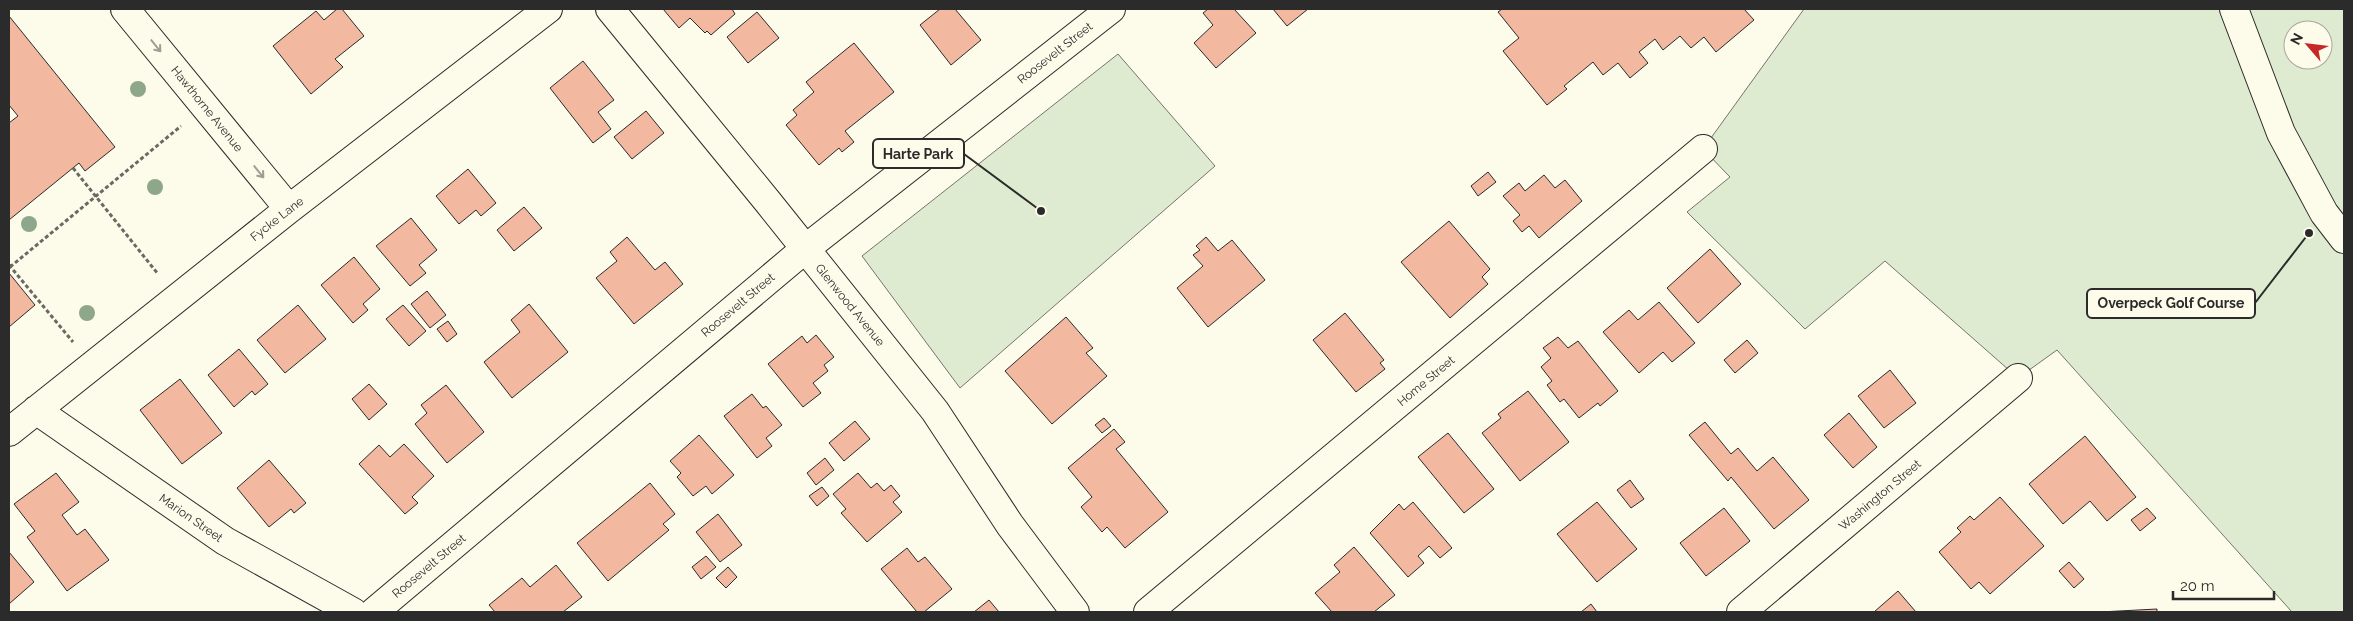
<svg xmlns="http://www.w3.org/2000/svg" width="2353" height="621" font-family="Raleway,sans-serif">
  <style>
    .green { fill: #deebd1; stroke: #74746e; fill-rule: evenodd }
    .building { fill: #f2b8a0; stroke: #2b2b2b }
    .lines { fill: none; stroke-linecap: round; stroke-linejoin: round }
    .minor-casing { stroke: #2b2b2b; stroke-width: 30 }
    .path { stroke: #6a6964; stroke-width: 3; stroke-dasharray: 4 2.5; stroke-linecap: butt }
    .minor { stroke: #fdfbea; stroke-width: 28 }
    .tree { fill: #8ea78a }
    .oneway { stroke: #9e9d94 }
    .labels { text-anchor: middle; stroke-width: 4; stroke-linejoin: round; paint-order: stroke }
    .street-label { font-size: 12px; fill: #2b2b2b; stroke: #fdfbea }
    .leader { fill: none; stroke: #2b2b2b; stroke-width: 2 }
    .callout-dot { fill: #2b2b2b; stroke: #fdfbea; stroke-width: 2 }
    .callout { fill: #fdfbea; stroke: #2b2b2b; stroke-width: 2 }
    .callout-label { font-size: 14px; text-anchor: middle; font-weight: bold; fill: #2b2b2b }
  </style>
  <rect width="100%" height="100%" fill="#fdfbea"/>
  <path class="green" d="M1804,9h540v603h-52l-235,-262 -39,28 -133,-117 -80,68 -118,-117 43,-35 -27,-28zM2293,30h30v30h-30z
    M1118,54l97,112 -255,222 -98,-132z"/>
  <path class="building" d="M337,9h5l22,27 -29,23 8,8 -32,27 -38,-48 43,-35 8,9z
    M663,9h69l3,5 -24,21 -4,-4 -2,2 -15,-15 -11,10z
    M940,9h15l26,31 -30,25 -31,-40z
    M1208,9h26l22,24 -40,35 -22,-25 19,-18 -10,-12z
    M1273,9h35l-21,17z
    M1502,9h242l10,11 -38,32 -12,-15 -13,11 -11,-12 -17,14 -8,-11 -16,13 9,11 -18,15 -12,-15 -15,12 -10,-13 -29,24 3,3 -20,16 -44,-54 16,-13 -21,-26z
    M757,12l22,26 -31,25 -21,-26z
    M9,16l106,131 -30,24 -6,-8 -70,57v-97l9,-7 -9,-11z
    M854,43l40,49 -49,39 9,11 -12,10 -3,-4 -20,17 -33,-40 11,-10 -4,-5 21,-18 -8,-10z
    M583,61l31,39 -16,12 13,17 -18,14 -43,-55z
    M646,111l18,22 -32,26 -18,-22z
    M468,169l28,34 -15,13 -5,-6 -17,14 -23,-28z
    M1488,172l8,10 -18,14 -7,-10z
    M1544,175l11,13 10,-8 17,21 -43,37 -10,-12 -7,6 -9,-11 7,-6 -17,-19 16,-13 6,8z
    M524,207l18,21 -28,23 -17,-21z
    M411,218l26,32 -18,15 7,8 -16,13 -34,-40z
    M1449,221l41,48 -8,8 6,7 -38,34 -49,-56z
    M627,237l28,33 10,-8 18,22 -49,40 -38,-46 21,-17 -7,-9z
    M1206,237l12,14 14,-11 33,40 -57,47 -31,-39 26,-22 -10,-11 7,-5 -4,-4z
    M1710,249l31,35 -43,39 -31,-35z
    M354,257l26,32 -17,15 5,6 -15,13 -32,-38z
    M9,273l26,32 -26,22z
    M427,291l19,24 -16,13 -19,-24z
    M1659,302l36,41 -23,19 -9,-10 -24,21 -36,-41 26,-22 9,10z
    M529,304l39,48 -56,46 -28,-36 36,-30 -9,-12z
    M298,305l28,34 -41,34 -28,-33z
    M403,305l23,26 -17,15 -23,-27z
    M1345,313l39,47 -4,3 5,6 -29,23 -43,-52z
    M1066,317l27,31 -7,5 21,23 -55,48 -47,-53z
    M448,321l9,13 -10,8 -10,-13z
    M816,335l18,22 -10,8 4,6 -15,12 8,10 -18,14 -35,-43 34,-28 5,7z
    M1558,337l10,11 10,-7 40,50 -18,15 -2,-3 -19,15 -15,-19 -4,3 -13,-17 5,-4 -11,-14 10,-9 -8,-10z
    M1747,340l11,13 -23,20 -11,-13z
    M239,349l29,35 -13,11 -3,-4 -18,16 -26,-32z
    M1890,370l26,33 -32,25 -26,-32z
    M180,379l42,54 -40,31 -42,-54z
    M369,384l18,20 -18,16 -17,-21z
    M446,385l38,47 -37,31 -32,-39 12,-11 -6,-8z
    M1528,391l41,51 -49,39 -38,-48 19,-15 -3,-4z
    M752,394l11,14 3,-2 16,19 -16,13 6,8 -15,12 -33,-42z
    M1849,413l28,34 -24,21 -29,-33z
    M1104,418l7,8 -9,7 -7,-8z
    M855,421l15,18 -26,22 -15,-18z
    M1705,422l26,32 7,-6 19,23 16,-14 36,43 -35,29 -43,-52 -3,4 -39,-46z
    M1114,429l11,13 -9,7 52,63 -43,36 -18,-21 -5,5 -21,-25 11,-10 -24,-29z
    M1448,433l46,56 -30,24 -46,-56z
    M699,435l35,40 -22,19 -6,-8 -13,10 -16,-19 4,-4 -11,-12z
    M2085,436l51,61 -29,24 -17,-20 -27,23 -34,-40z
    M404,444l30,32 -22,21 6,6 -13,11 -46,-50 20,-19 11,12z
    M825,458l9,12 -18,15 -9,-12z
    M269,460l37,43 -12,10 -3,-4 -22,18 -32,-39z
    M56,473l23,29 -17,13 15,20 8,-6 24,31 -42,31 -40,-54 8,-6 -21,-27z
    M858,473l13,15 6,-5 7,8 7,-6 9,11 -7,6 9,10 -35,30 -26,-29 5,-4 -13,-15z
    M1630,480l14,19 -13,9 -14,-18z
    M650,483l25,31 -12,10 6,6 -61,51 -31,-38z
    M822,487l7,9 -12,10 -8,-10z
    M2000,497l44,49 -54,48 -11,-12 -8,7 -32,-37 22,-20 -4,-4 13,-12 4,4z
    M1413,502l39,46 -12,10 -11,-12 -11,10 6,7 -16,14 -38,-44 29,-29 5,6z
    M1597,502l40,47 -40,33 -40,-48z
    M1724,508l26,33 -44,35 -26,-33z
    M2147,508l9,10 -16,13 -9,-11z
    M718,514l24,31 -22,17 -24,-30z
    M1354,547l41,48 -21,17h-42l-17,-19 25,-21 -6,-7z
    M907,548l11,14 7,-5 27,32 -28,23h-7l-36,-43z
    M9,552l25,30 -25,22z
    M706,556l10,11 -15,12 -9,-12z
    M2069,562l15,17 -10,9 -15,-17z
    M556,565l26,32 -19,15h-68l-6,-7 33,-27 8,9z
    M728,567l9,10 -11,11 -10,-10z
    M1898,591l18,21h-42z
    M989,600l10,12h-25z
    M1591,604l6,8h-16z
    M2157,609v3h-57z"/>
  <g class="lines">
    <g class="minor-casing">
      <path id="minor" d="M125,9l164,200
        M610,9l158,193 167,209 75,114 65,87
        M2234,9l47,124 43,80 20,26
        M36,410l189,131 128,71
        M9,432l280,-223 259,-200
        M374,612l431,-363 306,-240
        M1148,612l555,-463
        M1741,612l277,-234"/>
    </g>
    <path class="path" d="M73,168l85,106
      M9,265l64,77
      M10,267l171,-141"/>
    <use href="#minor" class="minor"/>
  </g>
  <g class="tree">
    <circle cx="138" cy="89" r="8"/>
    <circle cx="155" cy="187" r="8"/>
    <circle cx="29" cy="224" r="8"/>
    <circle cx="87" cy="313" r="8"/>
  </g>
  <defs><path id="oneway-shaft" d="M-6 0H5M1.5-3L5.5 0L1.5 3" fill="none" stroke-width="1.6" stroke-linecap="round" stroke-linejoin="round" transform="scale(1.25)"/></defs>
  <g class="oneway">
    <use href="#oneway-shaft" transform="translate(156 46) rotate(51)"/>
    <use href="#oneway-shaft" transform="translate(259 172) rotate(51)"/>
  </g>
  <g class="labels">
    <g class="street-label">
      <text transform="translate(1055 53) rotate(-38)" y="4">Roosevelt Street</text>
      <text transform="translate(207 109) rotate(51)" y="4">Hawthorne Avenue</text>
      <text transform="translate(277 219) rotate(-38)" y="4">Fycke Lane</text>
      <text transform="translate(738 305) rotate(-40)" y="4">Roosevelt Street</text>
      <text transform="translate(850 305) rotate(51)" y="4">Glenwood Avenue</text>
      <text transform="translate(1426 381) rotate(-40)" y="4">Home Street</text>
      <text transform="translate(1880 495) rotate(-40)" y="4">Washington Street</text>
      <text transform="translate(191 518) rotate(35)" y="4">Marion Street</text>
      <text transform="translate(429 566) rotate(-40)" y="4">Roosevelt Street</text>
    </g>
  </g>
  <path class="leader" d="M1041 211L964 154M2309 233L2255 303"/>
  <g class="callout-dot">
    <circle cx="1041" cy="211" r="5"/>
    <circle cx="2309" cy="233" r="5"/>
  </g>
  <g class="callout">
    <rect x="873" y="139" width="91" height="29" rx="5"/>
    <rect x="2087" y="289" width="168" height="29" rx="5"/>
  </g>
  <g class="callout-label">
    <text x="918" y="159">Harte Park</text>
    <text x="2171" y="308">Overpeck Golf Course</text>
  </g>
  <rect width="2353" height="621" fill="none" stroke="#2b2b2b" stroke-width="20"/>
  <g transform="translate(2308 45) rotate(298)"><circle r="24" fill="#fdfbea" stroke="#a9a89e"/>
  <path d="M0-4L9 19L0 12L-9 19Z" fill="#c62828"/>
  <text y="-8" font-size="14" font-weight="bold" text-anchor="middle" fill="#2b2b2b">N</text>
  </g>
  <path d="M2173 591v8h101v-8" fill="none" stroke="#2b2b2b" stroke-width="2.5"/>
  <text x="2180" y="591" font-size="15" fill="#2b2b2b" stroke="#fdfbea" stroke-width="4" paint-order="stroke">20 m</text>
</svg>
